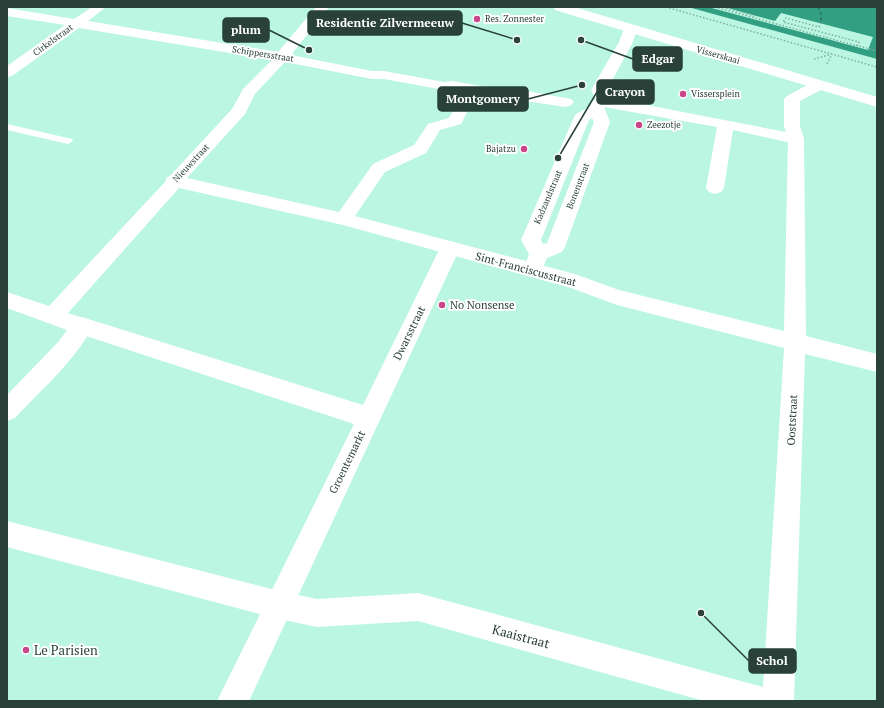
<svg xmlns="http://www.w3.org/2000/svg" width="884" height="708" font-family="'PT Serif',serif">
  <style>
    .water { fill: #329e82 }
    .pier { fill: #baf6e2 }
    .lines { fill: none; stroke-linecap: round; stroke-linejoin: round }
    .ferry { stroke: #215a4a; stroke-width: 1; stroke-dasharray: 3 2.5; stroke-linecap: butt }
    .path { stroke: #81afa0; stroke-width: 1.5; stroke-dasharray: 1.5 2; stroke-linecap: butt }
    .service { fill: #fff; fill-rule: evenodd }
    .pedestrian { fill: #fff; fill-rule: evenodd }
    .minor { fill: #fff; fill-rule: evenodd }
    .tertiary { fill: #fff; fill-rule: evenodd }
    .poi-dot { fill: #ca4589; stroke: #fff; stroke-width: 1.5 }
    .labels { text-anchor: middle; stroke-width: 4; stroke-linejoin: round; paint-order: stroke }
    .far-poi-label { font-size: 9px; fill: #294139; stroke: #fff; text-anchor: start }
    .far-street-label { font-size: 9px; fill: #294139; stroke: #fff }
    .street-label { font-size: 11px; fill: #294139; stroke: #fff }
    .poi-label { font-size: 11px; fill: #294139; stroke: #fff; text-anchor: start }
    .near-street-label { font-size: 13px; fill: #294139; stroke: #fff }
    .near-poi-label { font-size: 13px; fill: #294139; stroke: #fff; text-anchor: start }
    .leader { fill: none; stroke: #294139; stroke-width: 1.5 }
    .callout-dot { fill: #294139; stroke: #fff; stroke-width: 1.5 }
    .callout { fill: #294139; stroke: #294139; stroke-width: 1.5 }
    .callout-label { font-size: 12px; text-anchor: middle; font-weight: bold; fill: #fff }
  </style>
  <rect width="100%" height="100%" fill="#baf6e2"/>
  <path class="water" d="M688,7h189v52z"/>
  <path class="pier" d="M708,7h16l51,14 6,-8 92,24 -5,13z"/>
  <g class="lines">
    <path class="ferry" d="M818,7l3,7v9"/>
    <path class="path" d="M666,7l211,60
      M715,7l142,39 2,-4 -76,-20 3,-4 33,9 2,-4
      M723,7l32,9
      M856,45l21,6
      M814,59l18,-5
      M827,64l5,-10"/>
    <path class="service" d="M7,124l65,15 1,2 -5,3 -61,-14z"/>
    <path class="pedestrian" d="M630,25l5,1 2,3 -4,13 -26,48 4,8 185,36 6,1 2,4 -2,4 -6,1 -63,-14 -9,58 -3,4 -6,2 -6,-2 -3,-4 11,-61 -113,-20 6,15 -45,125 -3,5 -15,6 -7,17 -7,2 -7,-2 -3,-5 6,-16 -8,-14 53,-123 2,-3 13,-7 3,-6 4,-1 -5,-10 28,-48 6,-16zM592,118l2,4 -47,121 -4,1 -2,-4 48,-120z
      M450,241l7,2 3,5 -211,453h-32l137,-277 -280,-92 -3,-6 3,-6 8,-3 281,88 77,-157 3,-5z"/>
    <path class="minor" d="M92,7h14l-18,14 190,31 38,-45h13l-38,48 81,16h12l60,11 8,-1 47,8h17l55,10 3,3 -3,3 -5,2 -90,-13 -15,30 -21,6 -14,23 -41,19 -30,44 220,58 44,16 165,41 4,-192 -4,-13v-27l3,-3 22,-12 3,-3h10l2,3 -3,6 -21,11v25l4,13 2,197 71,18v18l-72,-18 -11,347h-90l-286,-80 -101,6 -38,-8 -272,-72v-26l272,70 38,8 101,-6 345,94 21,-339 -167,-43 -46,-17 -228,-63 -164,-37 -111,125 22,7 3,6c-18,35 -51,63 -78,92l-8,3v-26l52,-54 8,-11 -60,-22v-16l42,14 116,-124 2,-5 3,-1 62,-67 11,-20 29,-29 -193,-32 -67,48 -5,1v-11l58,-41 -58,-9v-8l67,11zM285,62l87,17h12l60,11 8,-1 11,3 -14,26 -21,6 -14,21 -41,19 -34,48 -152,-34 58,-64 10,-20z"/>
    <path class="tertiary" d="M554,7h20l303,90v10l-322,-97z"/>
  </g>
  <g class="poi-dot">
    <circle cx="477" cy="19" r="4"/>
    <circle cx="683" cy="94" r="4"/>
    <circle cx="639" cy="125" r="4"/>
    <circle cx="524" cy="149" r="4"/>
    <circle cx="442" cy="305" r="4"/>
    <circle cx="26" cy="650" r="4"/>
  </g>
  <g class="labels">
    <g class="far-poi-label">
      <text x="485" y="22">Res. Zonnester</text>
      <text x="691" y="97">Vissersplein</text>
      <text x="647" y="128">Zeezotje</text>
      <text x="516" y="152" text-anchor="end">Bajatzu</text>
    </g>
    <g class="far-street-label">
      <text transform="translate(53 40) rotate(-36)" y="3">Cirkelstraat</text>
      <text transform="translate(263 54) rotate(9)" y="3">Schippersstraat</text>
      <text transform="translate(718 55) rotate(16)" y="3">Visserskaai</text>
      <text transform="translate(191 163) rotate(-47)" y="3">Nieuwstraat</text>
      <text transform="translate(578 186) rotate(-69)" y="3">Bonenstraat</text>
      <text transform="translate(548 197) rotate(-67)" y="3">Kadzandstraat</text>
    </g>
    <g class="street-label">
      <text transform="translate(526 269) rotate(15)" y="4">Sint-Franciscusstraat</text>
      <text transform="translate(409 333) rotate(-64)" y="4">Dwarsstraat</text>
      <text transform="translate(792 420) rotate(-87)" y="4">Ooststraat</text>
      <text transform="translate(347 462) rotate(-64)" y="4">Groentemarkt</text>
    </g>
    <g class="poi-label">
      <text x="450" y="309">No Nonsense</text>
    </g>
    <g class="near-street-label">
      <text transform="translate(521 636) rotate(15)" y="5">Kaaistraat</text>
    </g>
    <g class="near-poi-label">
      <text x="34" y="655">Le Parisien</text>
    </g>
  </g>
  <path class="leader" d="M517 40L462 23M309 50L269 30M581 40L633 59M558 158L597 92M582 85L528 99M701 613L749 661"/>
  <g class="callout-dot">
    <circle cx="517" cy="40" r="4"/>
    <circle cx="309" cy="50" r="4"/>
    <circle cx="581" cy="40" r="4"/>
    <circle cx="558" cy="158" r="4"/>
    <circle cx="582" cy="85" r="4"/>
    <circle cx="701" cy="613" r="4"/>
  </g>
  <g class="callout">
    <rect x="308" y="11" width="154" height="24" rx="4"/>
    <rect x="223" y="18" width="46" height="24" rx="4"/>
    <rect x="633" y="47" width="49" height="24" rx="4"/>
    <rect x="597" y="80" width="57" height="24" rx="4"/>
    <rect x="438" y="87" width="90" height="24" rx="4"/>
    <rect x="749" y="649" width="47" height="24" rx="4"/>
  </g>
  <g class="callout-label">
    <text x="385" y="27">Residentie Zilvermeeuw</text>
    <text x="246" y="34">plum</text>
    <text x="658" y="63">Edgar</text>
    <text x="625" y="96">Crayon</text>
    <text x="483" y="103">Montgomery</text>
    <text x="772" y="665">Schol</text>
  </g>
  <rect width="884" height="708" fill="none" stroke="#294139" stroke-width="16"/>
</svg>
